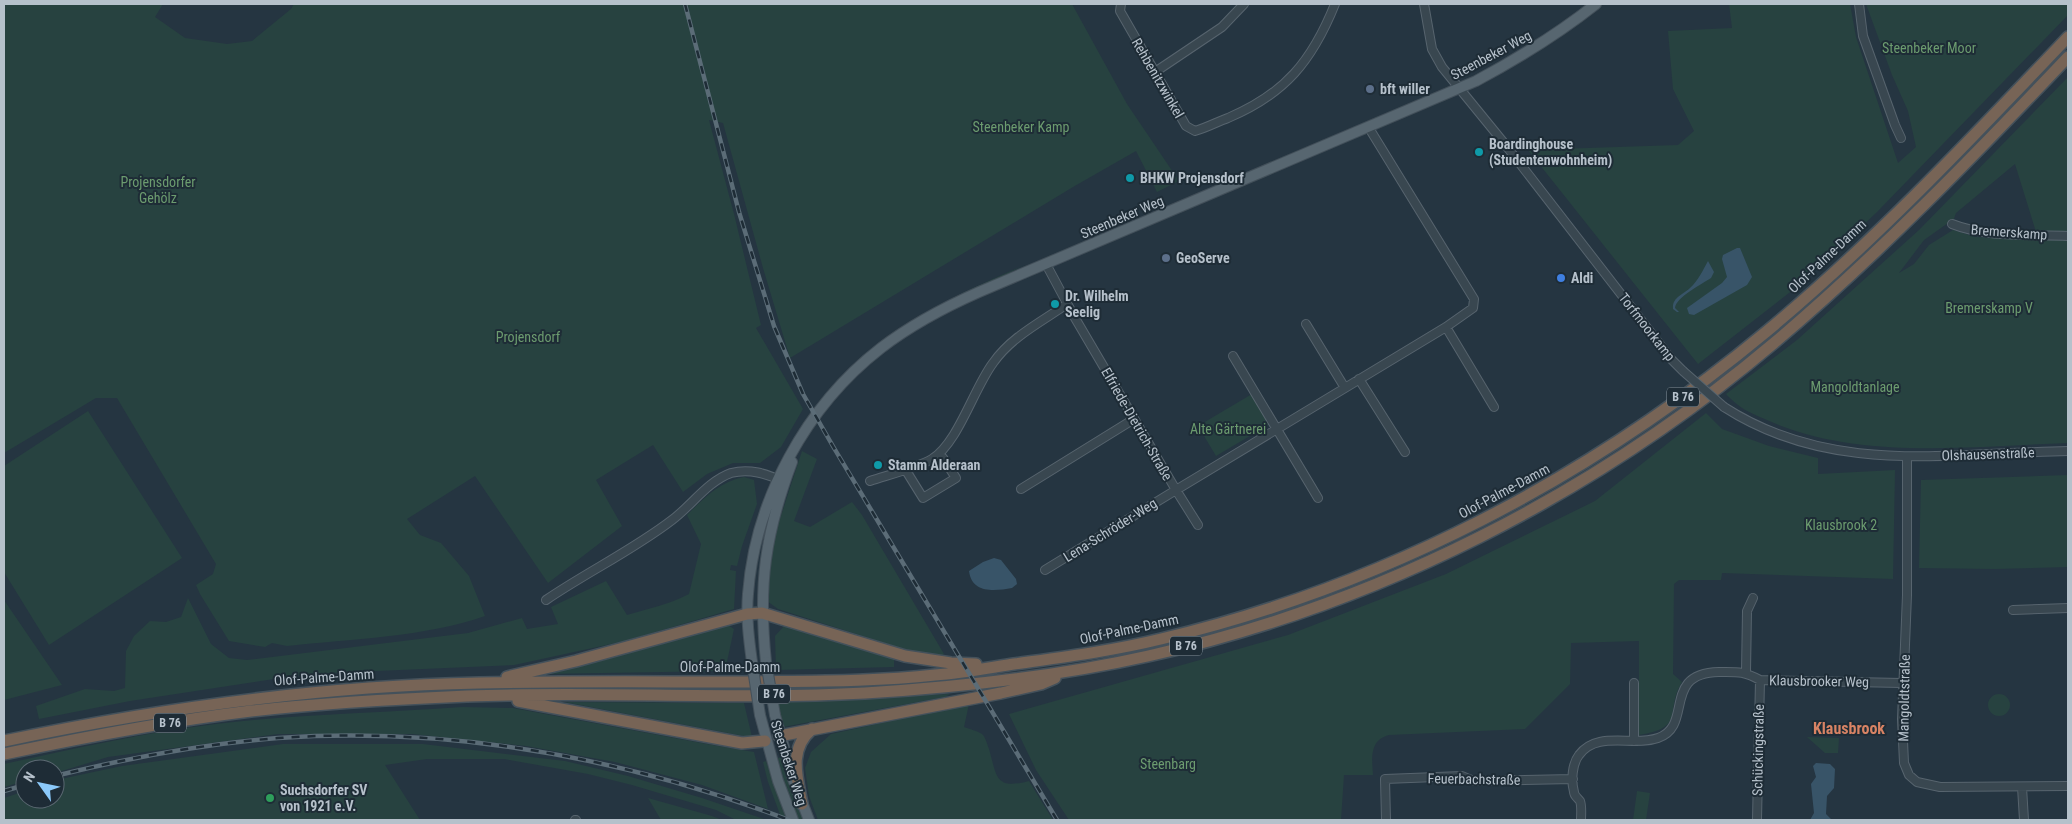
<svg xmlns="http://www.w3.org/2000/svg" width="2072" height="824" font-family="'Roboto Condensed',sans-serif">
  <style>
    .green { fill: #274240 }
    .water { fill: #385468 }
    .lines { fill: none; stroke-linecap: round; stroke-linejoin: round }
    .minor-casing { stroke: #57646e; stroke-width: 10 }
    .major-casing { stroke: #43505a; stroke-width: 12 }
    .highway-casing { stroke: #44515b; stroke-width: 14 }
    .minor { stroke: #394750; stroke-width: 8 }
    .major { stroke: #576670; stroke-width: 10 }
    .highway { stroke: #776456; stroke-width: 11 }
    .rail-casing { stroke: #5b6c77; stroke-width: 4.5 }
    .rail { stroke: #1e2c36; stroke-width: 2.5; stroke-dasharray: 8; stroke-linecap: butt }
    .minor-bridge-casing { stroke: #57646e; stroke-width: 10; stroke-linecap: butt }
    .major-bridge-casing { stroke: #43505a; stroke-width: 12; stroke-linecap: butt }
    .minor-bridge { stroke: #394750; stroke-width: 8 }
    .major-bridge { stroke: #576670; stroke-width: 10 }
    .service-dot { fill: #5c6f8a; stroke: #1e2c36; stroke-width: 2 }
    .culture-dot { fill: #0f9aa8; stroke: #1e2c36; stroke-width: 2 }
    .shop-dot { fill: #3f7fe0; stroke: #1e2c36; stroke-width: 2 }
    .leisure-dot { fill: #2e9e5b; stroke: #1e2c36; stroke-width: 2 }
    .labels { text-anchor: middle; stroke-width: 4; stroke-linejoin: round; paint-order: stroke }
    .shield { fill: #1e2c36; stroke: #88949e; stroke-width: 1 }
    .shield-label { font-size: 12px; font-weight: bold; fill: #b6c1cb }
    .park-label { font-size: 14px; fill: #6c9c6f; stroke: #1e2c36 }
    .street-label { font-size: 14px; fill: #b6c1cb; stroke: #1e2c36 }
    .poi-label { font-size: 14px; font-weight: bold; fill: #b6c1cb; stroke: #1e2c36; text-anchor: start }
    .quarter-label { font-size: 16px; font-weight: bold; fill: #d88364; stroke: #1e2c36 }
  </style>
  <rect width="100%" height="100%" fill="#253541"/>
  <path class="green" d="M4,4h159l-8,13 30,21 42,6 25,-3 39,-32 3,-5h778l55,100 52,77 -22,11 -21,-41 -63,36 -283,171 -27,-90 -40,-145 -14,-3 25,94 27,111 -5,3 47,81 -22,38 -21,16h-27l-26,11 -24,18 -30,-47 -57,35 26,46 -74,57 -73,-107 -68,43 13,16 21,8 28,33 16,40c-59,21 -135,23 -198,30l-15,-3 -7,4 -36,-6 -29,-47 -4,-9 17,-11 3,-10 -99,-166h-21l-92,55z
    M1729,4h121l6,33 42,126 18,-16 -8,-36 -16,-36 -26,-71h202v11l-191,197 -74,70 -105,82 -170,-214 150,-5 16,-14 -21,-42 -5,-58 64,-3z
    M2068,77v156l-32,-1 -21,-68 -59,49 -4,11 -4,-1 -24,17 -25,33 15,-9 15,-19 24,-15 23,7 92,2v204c-96,3 -211,18 -301,-23 -18,-8 -27,-11 -41,-26l71,-54 122,-110z
    M1025,265l-91,44 -47,29 -102,117c58,-104 134,-145 240,-190z
    M1252,394l18,30 -54,32 -18,-30z
    M88,411l94,147 -133,87 -45,-73v-106z
    M1706,413l16,16 47,17 49,12v16l77,-4 -2,109 -171,-6 -1,7h-42l-5,4 -1,90 9,8c-18,30 5,45 -43,53v-94l-68,2 -1,41 -45,45 -136,6c-20,5 -17,24 -16,40h-29l-3,45h-272l-33,-50 -27,-56 279,-79 158,-61 149,-73z
    M802,451l15,8 -23,62 16,6 42,-25 10,13 82,139 -2,2 -36,-6 -128,-41 -11,-8 3,-42 6,-28z
    M2068,475v92l-73,2 -76,-1 2,-88z
    M744,477l10,3 3,24 -15,42 -5,20 -6,-1 -1,5 6,1 -2,38 -109,32 -111,24 -207,9 -177,27 -91,18 -3,-13 49,-17 29,2 11,-3 1,-37 8,-15 16,-15 16,1 15,-5 7,-19 23,46 18,14 18,2 221,-27 54,-15 5,11 31,-5 -7,-17 55,-26 21,34c21,-6 43,-11 62,-21l12,-50 -14,-29c17,-17 32,-33 57,-38z
    M4,600l58,85 -58,15z
    M728,625l6,4 -9,42 -183,3z
    M785,625l109,34v8l-118,3 -1,-34z
    M950,694l-5,3 -162,30 -5,-26z
    M1988 705a11 11 0 1 1 22 0a11 11 0 1 1-22 0Z
    M564,702l180,1 8,34h-3z
    M969,704l-5,23c5,2 14,4 18,7 4,4 5,10 7,15 8,28 6,41 40,32l24,39h-235l-9,-24 -4,-28 6,-16 20,-18z
    M462,707l51,1 194,36 47,8 14,57 -66,-24 -87,-23 -89,-16 -114,-12h-134l-170,23 -53,16v-4h-30v12l-21,6v-23c70,-15 141,-32 212,-40 82,-10 164,-11 246,-17z
    M1807,737l32,1 -1,15h-13z
    M283,744h140l142,17 63,15 74,22 65,22h-31l-20,-10 -84,-25 -44,-11 -84,-15h-77l-42,6 35,55h-368v-1l-4,1h-44v-22l21,-7v8h30l1,-19 66,-14z
    M781,757l23,63h-7l-22,-61z
    M766,761l22,59h-6l-14,-38 -5,-20z
    M1637,791l13,2 -4,27h-13z
    M648,798l64,18 10,4h-61z"/>
  <path class="water" d="M1737,248h3l12,29 -5,8 -53,30 -5,-1 -2,-6 35,-25 5,-6 -5,-18 1,-4z
    M1708,261l6,11 -3,6c-9,6 -35,19 -36,30l4,4h-2l-4,-3c-1,-12 10,-14 17,-21 8,-7 13,-18 18,-27z
    M994,558l7,2 15,19 1,5 -5,4c-17,3 -40,6 -43,-17l14,-9z
    M1816,763l14,1 5,5 -1,19 -7,8 -1,18 6,6h-22l4,-7 -3,-29 5,-7 -3,-11z"/>
  <g class="lines">
    <g class="minor-casing">
      <path id="minor" d="M1121,4l-1,7 66,115 9,5c11,-3 22,-9 33,-13 57,-24 84,-57 107,-114
        M1424,4l8,45 10,18 62,76 168,217 11,11
        M1859,4l4,32 32,89 6,13
        M1155,72l67,-45 22,-23
        M1952,224c35,14 79,10 116,12
        M1046,264l29,54 101,172 270,-163 27,-19 1,-9 -105,-171
        M1306,324l39,64
        M1446,327l48,80
        M1233,356l85,142
        M1359,379l46,73
        M1724,407c107,69 224,46 344,44
        M1907,457v138l-5,124 2,44 5,12 8,7 23,5 128,-1
        M905,469l18,29 33,-20 -13,-20
        M870,481c18,-6 46,-13 62,-22 26,-16 42,-71 61,-96 18,-26 48,-41 74,-59
        M1021,489l113,-70
        M1045,570l131,-80 22,35
        M546,600c41,-28 87,-50 126,-80 19,-14 36,-39 59,-47 19,-5 35,1 52,8
        M2013,610l55,-2
        M1746,672l1,-61 6,-13
        M1634,741v-58
        M2022,787l2,33
        M575,820h1
        M1386,820l-1,-41 77,-3 12,5 99,-2
        M1581,820c0,-5 1,-14 -1,-19 -2,-3 -6,-5 -6,-9 -3,-11 -2,-28 5,-37 18,-25 54,-8 79,-17 36,-12 3,-65 61,-66 19,0 24,-1 41,8l142,3
        M1757,820l3,-140"/>
    </g>
    <g class="major-casing">
      <path id="major" d="M752,662c-3,-22 -6,-45 -4,-68 7,-94 58,-188 133,-246 30,-23 64,-41 98,-56l497,-211c43,-23 82,-47 120,-77
        M766,662c-8,-77 -1,-128 26,-200
        M760,715l18,66 15,39
        M775,715l18,64 16,41"/>
    </g>
    <g class="highway-casing">
      <path id="highway" d="M507,677l69,-16 171,-47 15,-1 143,43 46,7 25,1
        M518,701l224,42 23,-2
        M779,736l222,-43 40,-9 14,-6
        M4,741c157,-33 313,-55 475,-58 87,-2 175,-1 262,-1 65,-1 130,0 194,-7 27,-2 53,-7 79,-11 50,-7 98,-13 147,-25 223,-53 429,-161 605,-307 108,-90 205,-193 302,-295
        M4,754c81,-17 164,-33 247,-43 71,-8 143,-12 216,-15 132,-5 266,4 398,-3 95,-6 190,-16 283,-37 229,-51 447,-162 626,-313 104,-88 200,-187 294,-286
        M802,804c-5,-27 -14,-55 10,-75"/>
    </g>
    <use href="#minor" class="minor"/>
    <use href="#major" class="major"/>
    <use href="#highway" class="highway"/>
    <g class="rail-casing">
      <path id="rail" d="M685,4l54,208 35,114 29,68 31,54 223,372
        M55,776c73,-18 148,-32 223,-38 177,-12 347,20 511,82
        M4,791l21,-6"/>
    </g>
    <use href="#rail" class="rail"/>
    <g class="minor-bridge-casing">
      <path id="minor-bridge" d="M1683,371l41,36"/>
    </g>
    <g class="major-bridge-casing">
      <path id="major-bridge" d="M752,662l8,53
        M766,662l9,53"/>
    </g>
    <use href="#minor-bridge" class="minor-bridge"/>
    <use href="#major-bridge" class="major-bridge"/>
  </g>
  <g class="service-dot">
    <circle cx="1370" cy="89" r="5"/>
    <circle cx="1166" cy="258" r="5"/>
  </g>
  <g class="culture-dot">
    <circle cx="1479" cy="152" r="5"/>
    <circle cx="1130" cy="178" r="5"/>
    <circle cx="1055" cy="304" r="5"/>
    <circle cx="878" cy="465" r="5"/>
  </g>
  <circle class="shop-dot" cx="1561" cy="278" r="5"/>
  <circle class="leisure-dot" cx="270" cy="798" r="5"/>
  <g class="labels">
    <g class="shield">
      <rect x="1667" y="387.5" width="32" height="19" rx="4"/>
      <rect x="1170" y="636.5" width="32" height="19" rx="4"/>
      <rect x="758" y="684.5" width="32" height="19" rx="4"/>
      <rect x="154" y="713.5" width="32" height="19" rx="4"/>
    </g>
    <g class="shield-label">
      <text x="1683" y="401">B 76</text>
      <text x="1186" y="650">B 76</text>
      <text x="774" y="698">B 76</text>
      <text x="170" y="727">B 76</text>
    </g>
    <g class="park-label">
      <text x="1929" y="53">Steenbeker Moor</text>
      <text x="1021" y="132">Steenbeker Kamp</text>
      <text x="158" y="187">Projensdorfer<tspan x="158" dy="16">Gehölz</tspan></text>
      <text x="1989" y="313">Bremerskamp V</text>
      <text x="528" y="342">Projensdorf</text>
      <text x="1855" y="392">Mangoldtanlage</text>
      <text x="1228" y="434">Alte Gärtnerei</text>
      <text x="1841" y="530">Klausbrook 2</text>
      <text x="1168" y="769">Steenbarg</text>
    </g>
    <g class="street-label">
      <text transform="translate(1491 55) rotate(-28)" y="5">Steenbeker Weg</text>
      <text transform="translate(1158 78) rotate(60)" y="5">Rehbenitzwinkel</text>
      <text transform="translate(1122 217) rotate(-23)" y="5">Steenbeker Weg</text>
      <text transform="translate(2009 232) rotate(4)" y="5">Bremerskamp</text>
      <text transform="translate(1827 256) rotate(-43)" y="5">Olof-Palme-Damm</text>
      <text transform="translate(1647 327) rotate(52)" y="5">Torfmoorkamp</text>
      <text transform="translate(1137 424) rotate(60)" y="5">Elfriede-Dietrich-Straße</text>
      <text transform="translate(1988 454) rotate(-2)" y="5">Olshausenstraße</text>
      <text transform="translate(1504 491) rotate(-28)" y="5">Olof-Palme-Damm</text>
      <text transform="translate(1110 530) rotate(-32)" y="5">Lena-Schröder-Weg</text>
      <text transform="translate(1129 629) rotate(-12)" y="5">Olof-Palme-Damm</text>
      <text x="730" y="672">Olof-Palme-Damm</text>
      <text transform="translate(324 677) rotate(-4)" y="5">Olof-Palme-Damm</text>
      <text transform="translate(1819 681) rotate(1)" y="5">Klausbrooker Weg</text>
      <text transform="translate(1904 698) rotate(-89)" y="5">Mangoldtstraße</text>
      <text transform="translate(1758 750) rotate(-89)" y="5">Schückingstraße</text>
      <text transform="translate(789 763) rotate(72)" y="5">Steenbeker Weg</text>
      <text transform="translate(1474 779) rotate(1)" y="5">Feuerbachstraße</text>
    </g>
    <g class="poi-label">
      <text x="1380" y="94">bft willer</text>
      <text x="1489" y="149">Boardinghouse<tspan x="1489" dy="16">(Studentenwohnheim)</tspan></text>
      <text x="1140" y="183">BHKW Projensdorf</text>
      <text x="1176" y="263">GeoServe</text>
      <text x="1571" y="283">Aldi</text>
      <text x="1065" y="301">Dr. Wilhelm<tspan x="1065" dy="16">Seelig</tspan></text>
      <text x="888" y="470">Stamm Alderaan</text>
      <text x="280" y="795">Suchsdorfer SV<tspan x="280" dy="16">von 1921 e.V.</tspan></text>
    </g>
    <g class="quarter-label">
      <text x="1849" y="734">Klausbrook</text>
    </g>
  </g>
  <rect width="2072" height="824" fill="none" stroke="#b6c1cb" stroke-width="10"/>
  <g transform="translate(40 784) rotate(303)"><circle r="24" fill="#1e2c36" stroke="#5b6872"/>
  <path d="M0-4L9 19L0 12L-9 19Z" fill="#8bc9fa"/>
  <text y="-8" font-size="14" font-weight="bold" text-anchor="middle" fill="#b6c1cb">N</text>
  </g>
</svg>
